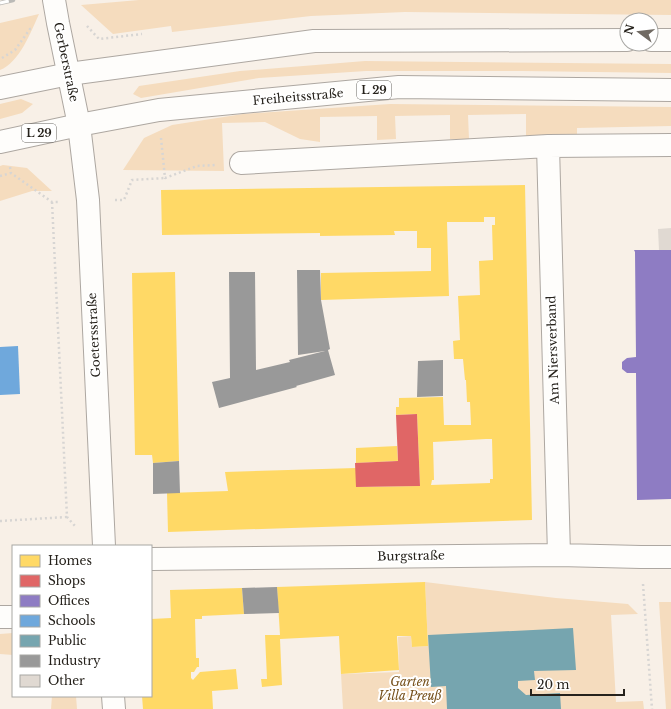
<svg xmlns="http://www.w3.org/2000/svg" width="671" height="709" font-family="'Libre Baskerville',serif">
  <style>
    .green { fill: #f5dcbe }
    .homes { fill: #ffd966; fill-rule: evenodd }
    .shops { fill: #e06666 }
    .offices { fill: #8e7cc3 }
    .schools { fill: #6fa8dc }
    .public { fill: #76a5af }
    .industry { fill: #999 }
    .building { fill: #e0d9d2 }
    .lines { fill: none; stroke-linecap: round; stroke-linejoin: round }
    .street-casing { stroke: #ada7a1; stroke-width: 24 }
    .secondary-casing { stroke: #ada7a1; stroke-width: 24 }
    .primary-casing { stroke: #ada7a1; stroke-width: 24 }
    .path { stroke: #d7d5d3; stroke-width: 2.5; stroke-dasharray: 2 3; stroke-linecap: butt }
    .street { stroke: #fefdfb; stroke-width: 22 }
    .secondary { stroke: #fefdfb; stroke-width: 22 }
    .primary { stroke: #fefdfb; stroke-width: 22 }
    .rail-casing { stroke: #bbbab7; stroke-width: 4.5 }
    .rail { stroke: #fff; stroke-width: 3; stroke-dasharray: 9; stroke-linecap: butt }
    .labels { text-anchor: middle; stroke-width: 4; stroke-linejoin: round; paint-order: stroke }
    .shield { fill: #fff; stroke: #676460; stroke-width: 1 }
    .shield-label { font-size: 11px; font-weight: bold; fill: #26221c }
    .street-label { font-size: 12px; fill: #26221c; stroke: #fff }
    .park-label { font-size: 12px; font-style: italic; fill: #744e18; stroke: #fff }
  </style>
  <rect width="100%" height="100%" fill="#f8f0e7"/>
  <path class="green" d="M139,0h532v15l-266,-3 -94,4 -139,16 -1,-6 -58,8 -32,-29z
    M39,14c-8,18 -20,49 -39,56v-47z
    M365,61l306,3v9l-149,-2h-156l-107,7 -118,20 -8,-4 6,-8 101,-15z
    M21,99l12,5 -11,9 -22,6v-15z
    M390,104l281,3v19l-94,2v9l-51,1v-24l-58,1 1,24h-19v-24l-55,1 1,23 -19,1v-24l-57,1v25l-20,-3 -35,-17 -43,1 2,48 -101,-1 21,-32 28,-13 71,-11z
    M3,165l24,3 25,23h-20l-32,10v-35z
    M425,582l131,16 72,6 10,10 -27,1 5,87 27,-1 1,8h-301l-2,-35 58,-2 -1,-35 13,-1 1,11 16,-1z
    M659,602h12v107h-5z
    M13,633v22l-13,-1v-20z
    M52,696h24l1,13h-26z"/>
  <path class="homes" d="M525,185l7,335 -364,12 -1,-39 61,-2 -3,-19 131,-4v19l64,-1 -3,-72 -21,1v-8h3v-9l44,-1 1,28h27l-1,-23h-3l-1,-22h-1l-2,-21h-9l-1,-18 7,-1 -2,-44 22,-1 -1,-34 14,-1 -1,-35h3v-8h-11v5h-37l2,74 -128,4v-27l110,-2v-23h-14v-17h-23l1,4 -75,1v-3l-158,2 -1,-45zM486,439h6l1,40h-3v4l-59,2 1,-5h2l-1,-38z
    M175,272l4,189 -26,2 -1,-8h-17l-3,-182z
    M397,446l1,15 -42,2v-15z
    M425,582l3,64 -16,1 -1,-11h-14l2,34 -58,4 -2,-38 -59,3 2,46 -20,2 -1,-8h6l-2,-44h15l-3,-48z
    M242,588l2,26 -42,2v3h-7l1,39h3v9h-2l-3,5h-3v6l2,2 7,-8 36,-3 2,20 -26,2 1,18h-70l-1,-13h9v-77l20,-1 -1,-28z"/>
  <path class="shops" d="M417,414l3,72 -64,1 -1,-24 43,-2 -2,-46z"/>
  <path class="offices" d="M634,250h37v249l-34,1 -1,-127h-9l-5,-4v-7l5,-4 9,-1 -1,-105z"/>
  <path class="schools" d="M18,346l2,48 -20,1v-48z"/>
  <path class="public" d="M573,628l3,42 -42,1 1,9 -17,1v7l8,7 34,-2 1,16h-114l-1,-23 -15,1 -3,-52z"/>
  <path class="industry" d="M297,270h23l1,30 9,49 -2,1 7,25 -39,11 1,1 -78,21 -7,-26 18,-4 -1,-106h26l1,98 34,-8 -1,-2 36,-9 -27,4z
    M443,360v36l-26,1 1,-36z
    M179,461l1,32 -27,1v-31z
    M277,587l2,26 -35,1 -2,-26z"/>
  <path class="building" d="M671,228v22h-12l-1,-21z"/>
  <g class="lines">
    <g class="street-casing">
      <path id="street" d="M79,125l9,75 16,346
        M548,146l11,409
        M241,163l307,-17 123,-1
        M151,559l408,-4 82,2h30
        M0,617h13
        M113,696l1,13"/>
    </g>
    <g class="secondary-casing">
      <path id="secondary" d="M54,0l4,23 21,102"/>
    </g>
    <g class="primary-casing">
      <path id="primary" d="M651,40h20
        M0,88l69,-14 245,-33 313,-1
        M0,142l79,-17 80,-15 240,-23 272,3"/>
    </g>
    <path class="path" d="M87,26l12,13 43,-5
      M2,58l13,-8 15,-21h2
      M161,138l4,40 32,-12 18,-1
      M10,167l1,6 41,29h8
      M0,176l11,-3
      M115,200h9l8,-20 33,-2
      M52,202l15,315 8,9
      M0,521l67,-4
      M643,584l9,125"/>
    <use href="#street" class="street"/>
    <use href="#secondary" class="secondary"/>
    <use href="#primary" class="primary"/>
    <g class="rail-casing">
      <path id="rail" d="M0,3l13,-3"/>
    </g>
    <use href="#rail" class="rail"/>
  </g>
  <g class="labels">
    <g class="shield">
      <rect x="357" y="81" width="34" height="18" rx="3"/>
      <rect x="22" y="124" width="34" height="18" rx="3"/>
    </g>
    <g class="shield-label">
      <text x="374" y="94">L 29</text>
      <text x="39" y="137">L 29</text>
    </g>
    <g class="street-label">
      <text transform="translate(66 62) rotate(78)" y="4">Gerberstraße</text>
      <text transform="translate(298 97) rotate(-5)" y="4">Freiheitsstraße</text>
      <text transform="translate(94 335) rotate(-93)" y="4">Goetersstraße</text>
      <text transform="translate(553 350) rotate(-92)" y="4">Am Niersverband</text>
      <text transform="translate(411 556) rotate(-1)" y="4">Burgstraße</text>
    </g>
    <g class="park-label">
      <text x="410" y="686">Garten<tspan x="410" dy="14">Villa Preuß</tspan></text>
    </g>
  </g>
  <rect x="12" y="545" width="140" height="152" fill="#ffffff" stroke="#a8a7a4"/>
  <rect x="20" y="555" width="20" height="12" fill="#ffd966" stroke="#a8a7a4"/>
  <text x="48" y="565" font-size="12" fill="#26221c">Homes</text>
  <rect x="20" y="575" width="20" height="12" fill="#e06666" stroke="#a8a7a4"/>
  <text x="48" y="585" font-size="12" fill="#26221c">Shops</text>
  <rect x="20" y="595" width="20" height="12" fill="#8e7cc3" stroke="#a8a7a4"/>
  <text x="48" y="605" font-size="12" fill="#26221c">Offices</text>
  <rect x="20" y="615" width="20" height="12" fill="#6fa8dc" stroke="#a8a7a4"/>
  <text x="48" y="625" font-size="12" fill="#26221c">Schools</text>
  <rect x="20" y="635" width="20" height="12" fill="#76a5af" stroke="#a8a7a4"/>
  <text x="48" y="645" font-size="12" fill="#26221c">Public</text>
  <rect x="20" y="655" width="20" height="12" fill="#999999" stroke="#a8a7a4"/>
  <text x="48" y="665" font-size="12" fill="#26221c">Industry</text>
  <rect x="20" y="675" width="20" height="12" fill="#e0d9d2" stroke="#a8a7a4"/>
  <text x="48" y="685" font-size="12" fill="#26221c">Other</text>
  <g transform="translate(639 32) rotate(285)"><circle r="19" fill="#ffffff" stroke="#a8a7a4"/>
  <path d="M0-3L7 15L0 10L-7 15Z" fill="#706a63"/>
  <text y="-6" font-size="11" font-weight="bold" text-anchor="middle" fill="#26221c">N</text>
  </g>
  <path d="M531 689v6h93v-6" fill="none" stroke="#26221c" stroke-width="2"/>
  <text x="537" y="689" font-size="12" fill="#26221c" stroke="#ffffff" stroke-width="3" paint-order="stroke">20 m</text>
</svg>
